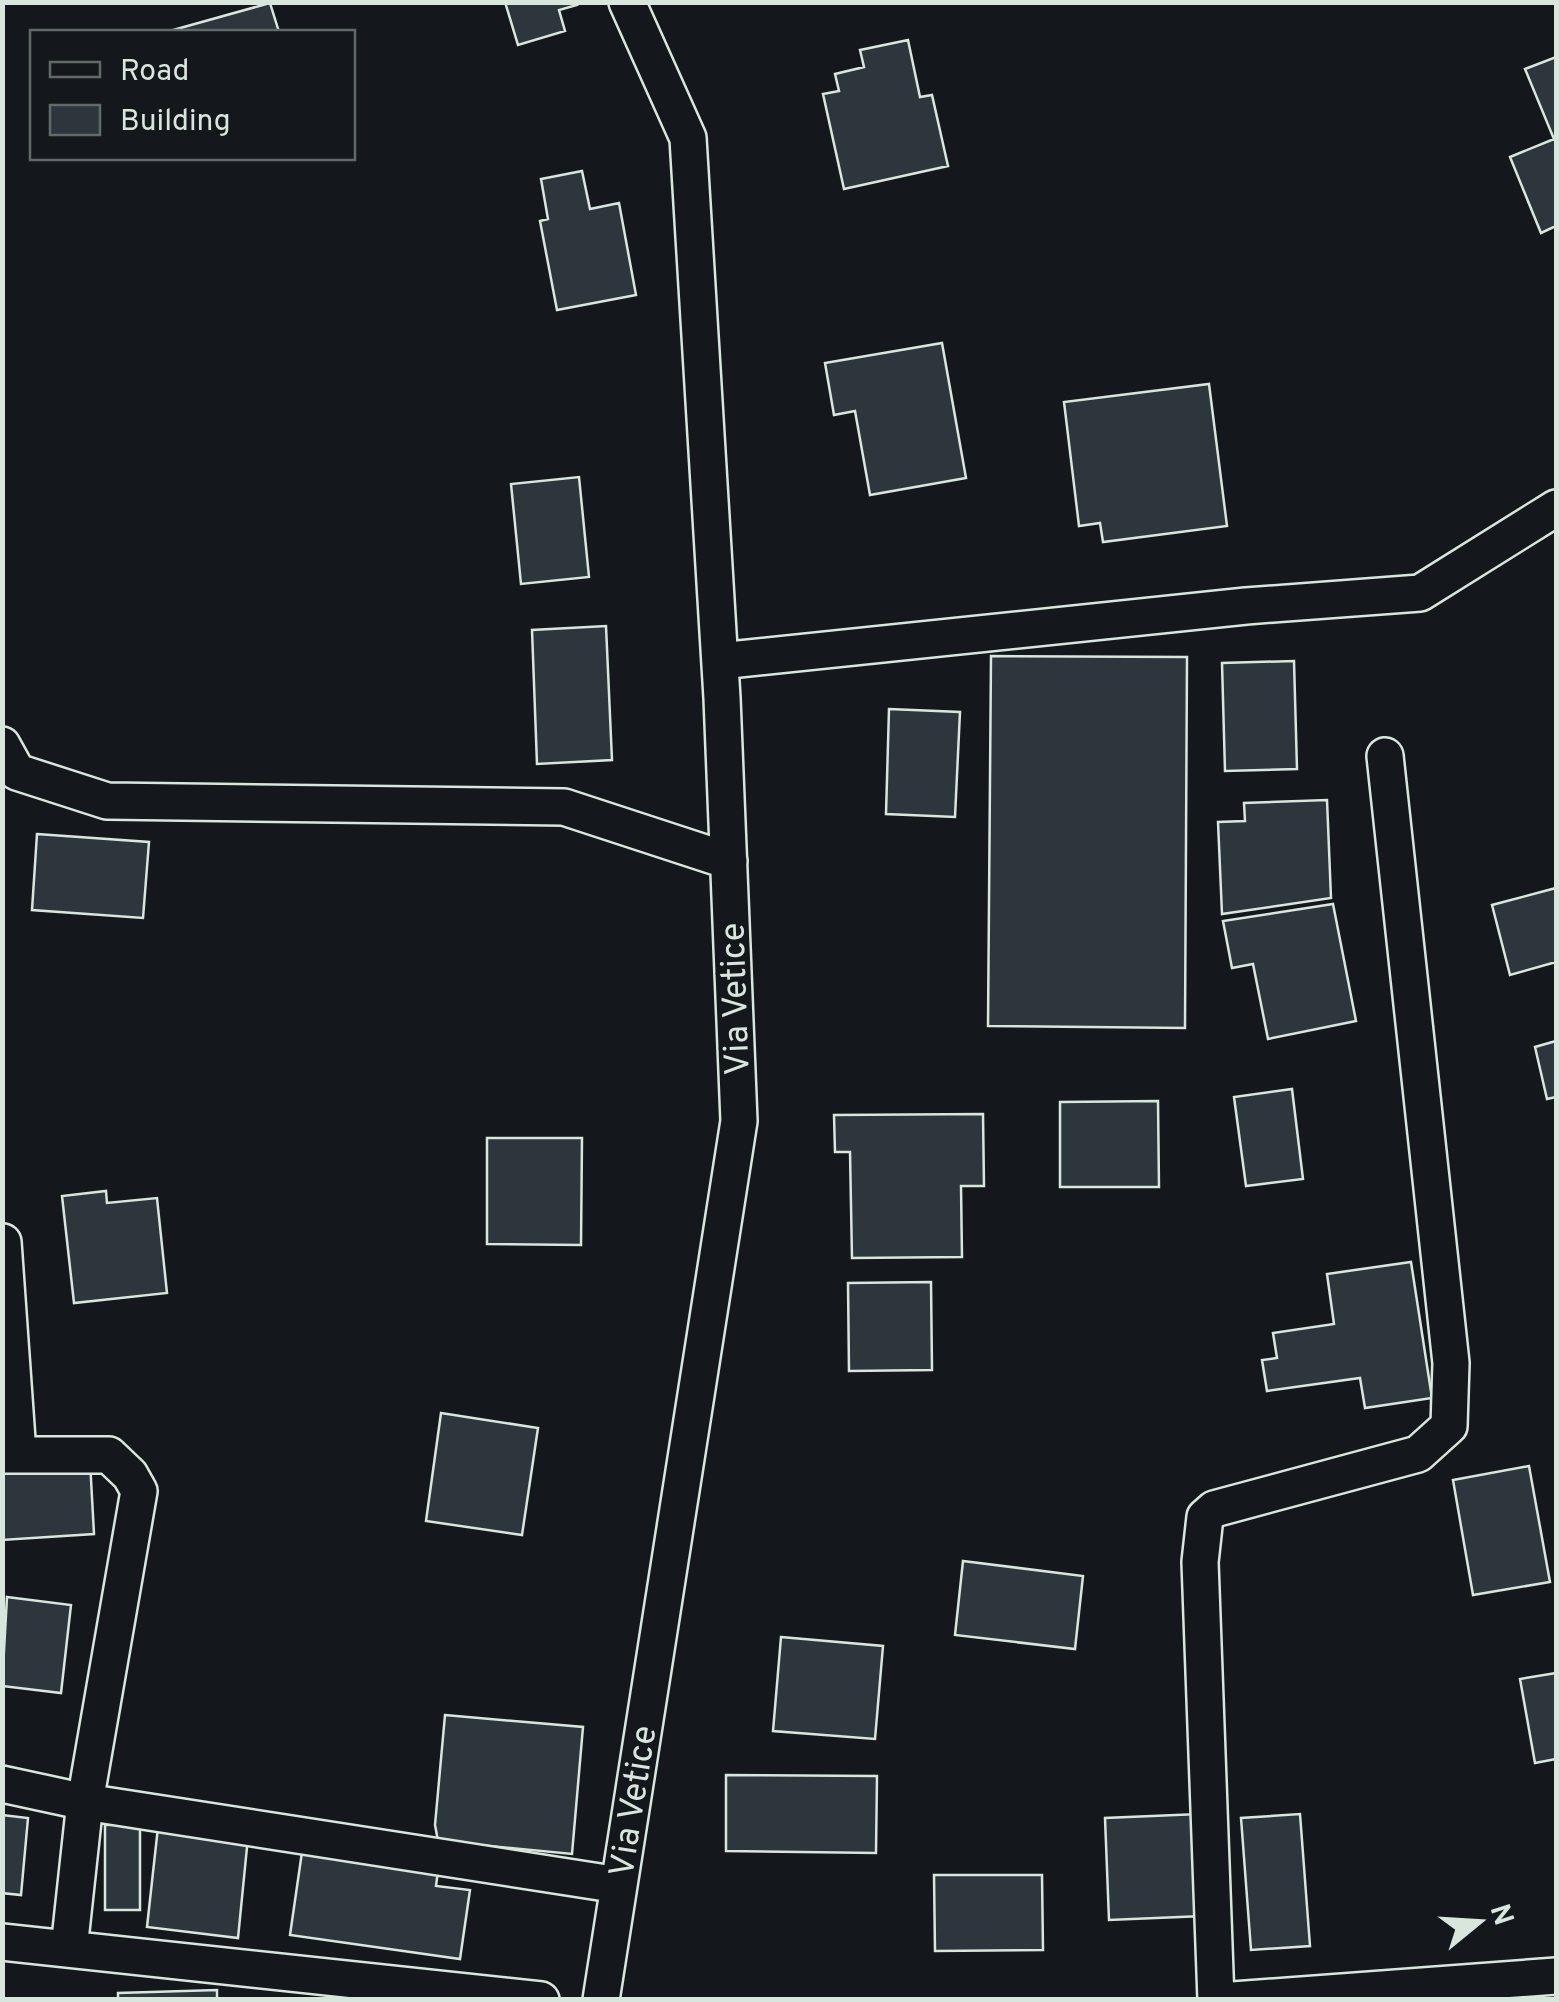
<svg xmlns="http://www.w3.org/2000/svg" width="1559" height="2002" font-family="Overpass,sans-serif">
  <style>
    .building { fill: #2c363c; stroke: #d8e6dc; stroke-width: 2.5 }
    .lines { fill: none; stroke-linecap: round; stroke-linejoin: round }
    .street-casing { stroke: #d8e6dc; stroke-width: 40 }
    .street { stroke: #14181c; stroke-width: 35 }
    .labels { text-anchor: middle; stroke-width: 8; stroke-linejoin: round; paint-order: stroke }
    .street-label { font-size: 35px; fill: #d8e6dc; stroke: #14181c }
  </style>
  <rect width="100%" height="100%" fill="#14181c"/>
  <path class="building" d="M505,2h71l1,3 -18,5 6,21 -47,14z
    M270,3l9,29h-113z
    M908,40l12,57 12,-2 16,71 -104,23 -21,-95 16,-3 -4,-17 29,-7 -4,-17z
    M1556,57v169l-15,7 -31,-76 44,-18 -29,-70z
    M582,171l8,38 29,-6 17,92 -79,15 -17,-89 8,-2 -7,-40z
    M942,343l24,135 -96,17 -15,-84 -21,4 -9,-52z
    M1209,384l18,142 -124,16 -3,-19 -21,3 -15,-124z
    M579,477l10,100 -68,7 -10,-100z
    M606,626l6,134 -75,4 -5,-134z
    M991,656l196,1 -2,371 -197,-2z
    M1294,661l3,108 -72,2 -3,-108z
    M889,709l71,3 -5,105 -69,-3z
    M1327,800l4,98 -109,16 -4,-92 27,-1 -1,-18z
    M37,834l112,8 -6,76 -111,-8z
    M1556,888v74l-46,13 -18,-70z
    M1333,904l23,117 -88,18 -15,-75 -21,4 -9,-47z
    M1556,1041v56l-9,2 -12,-52z
    M1292,1089l11,90 -57,7 -12,-89z
    M1158,1101l1,86h-99v-85z
    M983,1114l1,72h-23l1,71 -110,1 -2,-106h-15l-1,-37z
    M487,1138h95l-1,107 -94,-1z
    M106,1191l1,12 50,-5 10,95 -93,10 -12,-107z
    M1411,1262l21,136 -67,10 -5,-30 -93,13 -5,-31 15,-2 -4,-25 61,-9 -7,-50z
    M931,1282l1,88 -83,1 -1,-88z
    M441,1413l97,15 -16,107 -96,-14z
    M90,1461l4,73 -92,6v-75z
    M1529,1466l21,116 -77,13 -20,-115z
    M963,1561l120,15 -8,73 -120,-14z
    M7,1597l64,8 -10,88 -59,-7z
    M781,1637l102,9 -8,93 -102,-8z
    M1556,1673v86l-21,4 -15,-84z
    M445,1715l138,12 -11,127 -134,-13 -3,-16z
    M726,1775l151,1 -1,77 -150,-2z
    M1199,1814l4,102 -94,4 -4,-102z
    M1300,1814l10,132 -59,4 -10,-132z
    M2,1815l26,3 -7,77 -19,-2z
    M140,1824v86h-35v-85z
    M158,1827l90,10 -10,101 -91,-11z
    M302,1852l136,19 -2,15 34,4 -10,69 -170,-24z
    M934,1875h108l1,75 -108,1z
    M217,1990v10h-99v-7z"/>
  <g class="lines">
    <g class="street-casing">
      <path id="street" d="M720,661l526,-55 174,-13 136,-85
        M2,745l15,27 90,29 457,6 165,54
        M3,1242l15,212
        M2,1455h107l21,20 9,16 -54,311 -16,147
        M2,1784l83,18 534,83
        M2,1942l539,58
        M601,2000l138,-879 -17,-423 -34,-560 -61,-136
        M1216,2000l-16,-438 5,-45 9,-8 204,-55 31,-28 2,-63 -66,-607
        M1233,2000l323,-24"/>
    </g>
    <use href="#street" class="street"/>
  </g>
  <g class="labels">
    <g class="street-label">
      <text transform="translate(734 999) rotate(-92)" y="12">Via Vetice</text>
      <text transform="translate(632 1801) rotate(-81)" y="12">Via Vetice</text>
    </g>
  </g>
  <rect width="1559" height="2002" fill="none" stroke="#d8e6dc" stroke-width="10"/>
  <rect x="30" y="30" width="325" height="130" fill="#14181c" stroke="#626a69" stroke-width="2.5"/>
  <rect x="50" y="62" width="50" height="15" fill="#14181c" stroke="#626a69" stroke-width="2.5"/>
  <text x="120" y="80" font-size="30" fill="#d8e6dc">Road</text>
  <rect x="50" y="105" width="50" height="30" fill="#2c363c" stroke="#626a69" stroke-width="2.5"/>
  <text x="120" y="130" font-size="30" fill="#d8e6dc">Building</text>
  <g transform="translate(1479 1922) rotate(72)" stroke="#14181c" stroke-width="8" paint-order="stroke">
  <path d="M0-8L18 38L0 25L-18 38Z" fill="#d8e6dc"/>
  <text y="-15" font-size="28" font-weight="bold" text-anchor="middle" fill="#d8e6dc">N</text>
  </g>
</svg>
